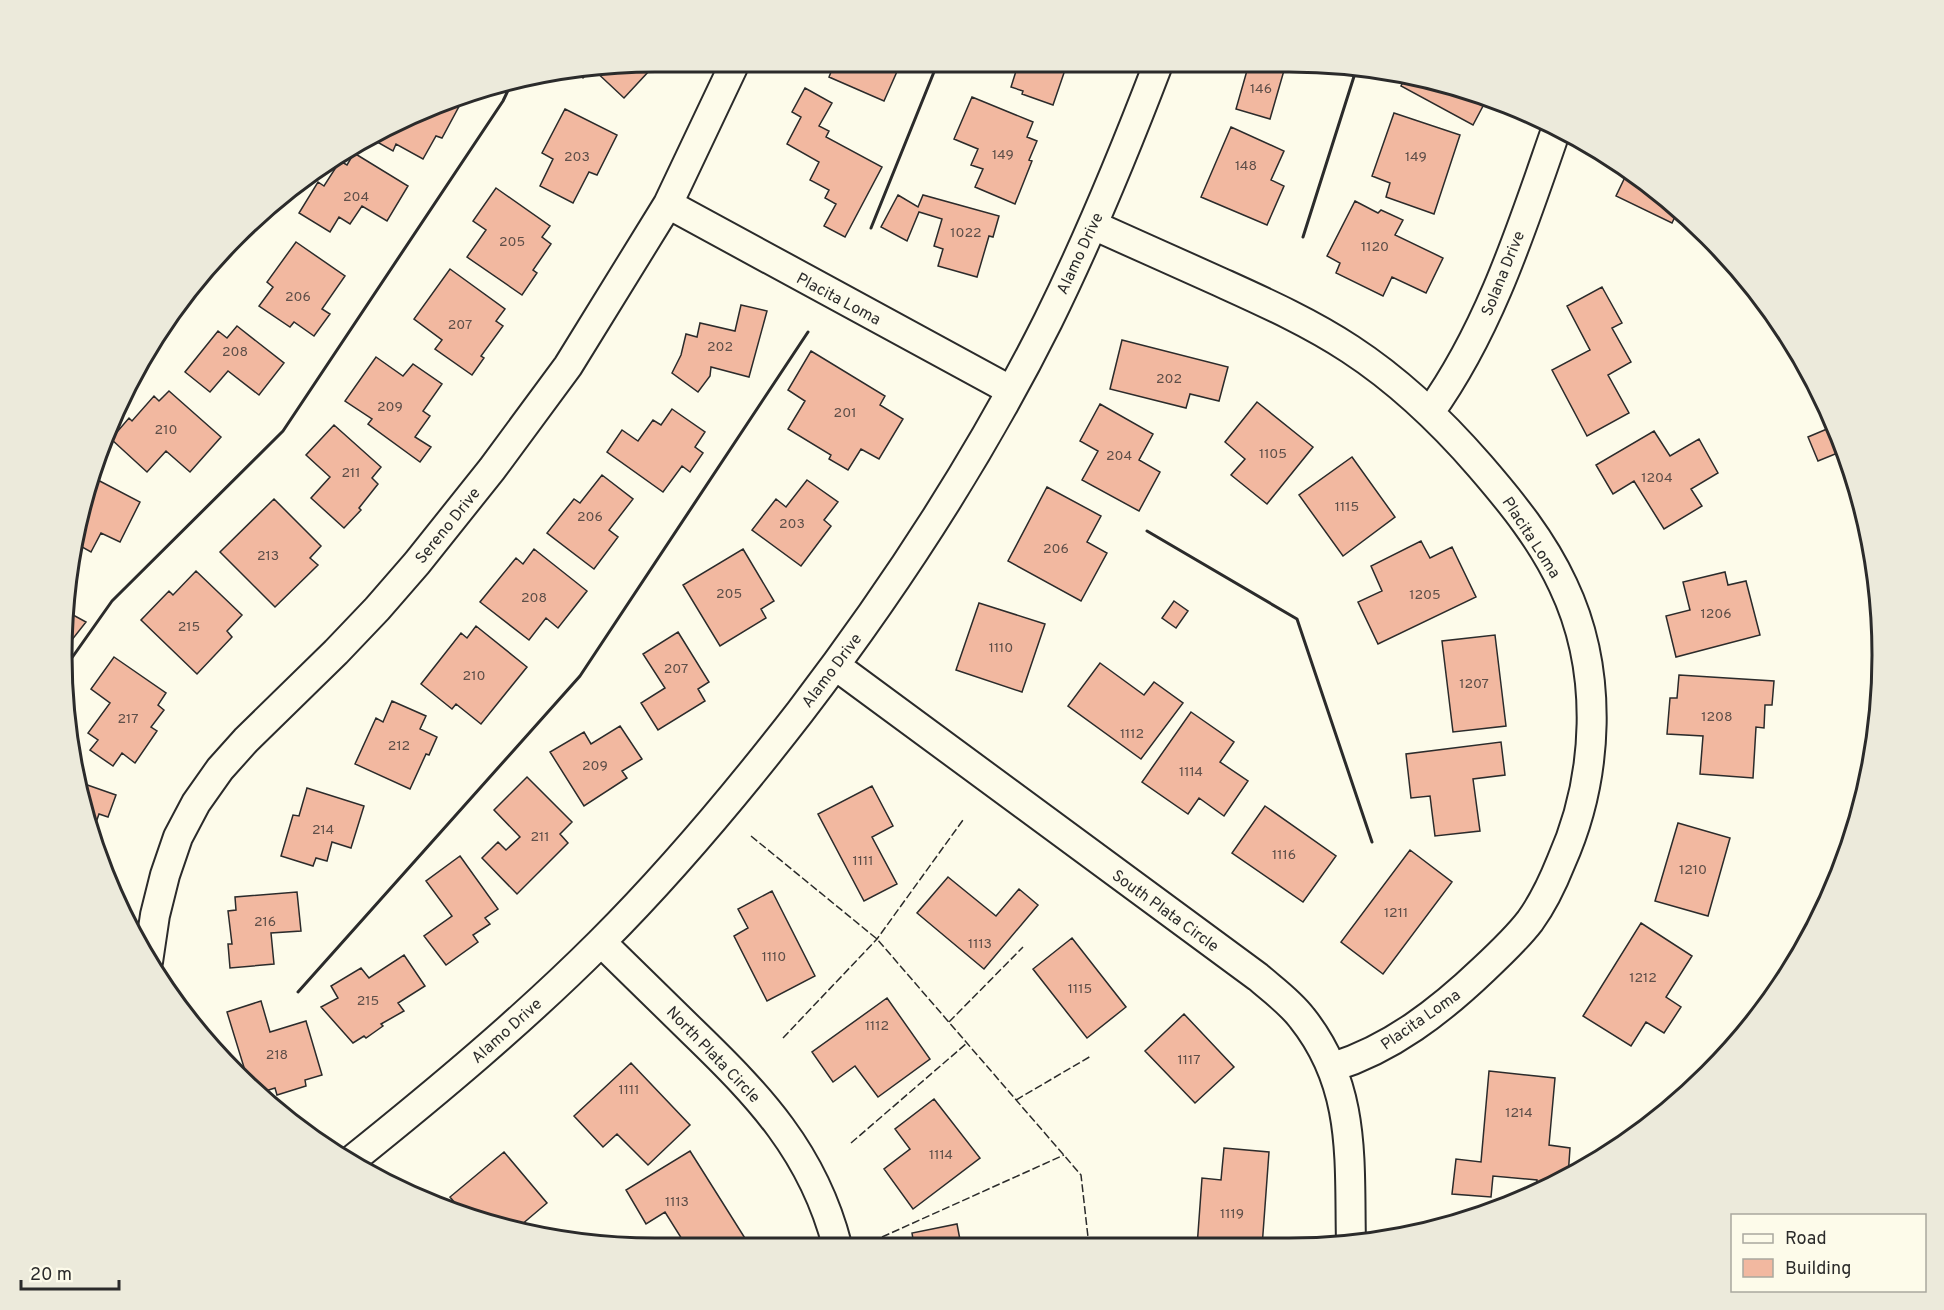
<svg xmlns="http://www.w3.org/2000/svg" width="1944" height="1310" font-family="Overpass,sans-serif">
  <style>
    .building { fill: #f2b8a0; stroke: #2b2b2b; stroke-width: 1.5 }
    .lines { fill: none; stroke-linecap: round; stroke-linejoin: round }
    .street-casing { stroke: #2b2b2b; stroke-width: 32 }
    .street { stroke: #fdfbea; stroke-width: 28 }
    .fence { stroke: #2b2b2b; stroke-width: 1.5; stroke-dasharray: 8 3; stroke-linecap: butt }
    .wall { stroke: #2b2b2b; stroke-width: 3 }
    .labels { text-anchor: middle; stroke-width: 4.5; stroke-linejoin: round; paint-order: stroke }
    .number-label { font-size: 14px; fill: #5d4e48 }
    .street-label { font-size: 16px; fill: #2b2b2b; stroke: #fdfbea }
    .rim { fill: none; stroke: #2b2b2b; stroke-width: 3 }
  </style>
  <rect width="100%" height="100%" fill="#fdfbea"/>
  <path class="building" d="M577,67h67l5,4 -25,27 -32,-30 -9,10 -11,-10z
    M833,67h66l-15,34 -55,-24z
    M1014,67h52l-13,38 -31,-11 1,-3 -12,-4 6,-19z
    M1248,67h37l-15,52 -34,-10z
    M1407,75l36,7 31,11 -4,6 13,7 -10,19 -72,-39z
    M805,88l27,15 -13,23 10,5 -3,6 56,30 -37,70 -21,-11 12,-22 -11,-6 4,-8 -19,-10 9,-18 -32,-18 14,-27 -9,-5z
    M458,96l5,3 -21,39 -6,-2 -13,23 -27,-15 -3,7 -21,-12z
    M972,97l61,25 -6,15 10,4 -8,19 3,1 -17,43 -40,-17 8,-18 -12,-4 7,-16 -24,-10z
    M565,109l52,26 -20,40 -8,-3 -16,31 -33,-17 13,-27 -11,-6z
    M1394,113l66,22 -26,79 -48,-17 4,-14 -18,-7z
    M1231,127l53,24 -13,29 13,6 -17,39 -66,-28z
    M354,153l54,33 -21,35 -25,-15 -12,18 -11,-7 -9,15 -31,-19 19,-31 6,4 16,-25 7,4z
    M1627,173l52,35 -7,15 -56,-27z
    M496,188l54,38 -8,11 9,7 -18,26 4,3 -15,22 -55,-38 19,-27 -13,-9z
    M898,195l20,12 5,-12 76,21 -6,21 -4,-1 -12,41 -39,-11 5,-17 -9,-3 8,-27 -23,-7 -12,29 -26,-14z
    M1355,201l23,12 3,-3 22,10 -8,15 48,23 -17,35 -34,-16 -9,19 -47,-23 4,-10 -13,-7z
    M296,242l49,34 -23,33 8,5 -16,22 -20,-14 -4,5 -31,-21 14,-19 -6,-5z
    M450,269l55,40 -9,12 7,5 -22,30 3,2 -12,17 -37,-26 7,-9 -28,-21z
    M1602,287l20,36 -10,5 19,34 -23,13 21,38 -42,23 -35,-66 38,-20 -23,-44z
    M741,305l26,6 -18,66 -38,-10 -1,9 -12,16 -26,-19 9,-18 5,-21 11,3 3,-14 35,8z
    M237,326l47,37 -25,32 -31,-24 -18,21 -25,-20 33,-41 9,7z
    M1122,340l106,27 -9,34 -29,-7 -4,14 -76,-19z
    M811,351l74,45 -5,9 23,14 -24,40 -18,-10 -13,21 -19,-11 2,-4 -43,-26 17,-28 -17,-11z
    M376,357l27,19 10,-12 29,20 -19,27 7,5 -15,21 16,10 -11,15 -52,-38 4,-5 -27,-18z
    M169,391l52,46 -31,35 -24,-21 -19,21 -36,-33 18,-21 3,3 22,-25 5,5z
    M1257,402l56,45 -46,57 -36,-29 14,-16 -20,-17z
    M1100,404l53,30 -14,26 21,12 -21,39 -57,-31 16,-29 -18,-10z
    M672,409l33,23 -10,15 8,6 -13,19 -8,-6 -19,26 -56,-40 15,-22 16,11 15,-21 8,5z
    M334,425l47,42 -9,11 6,6 -19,24 2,2 -17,18 -33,-30 19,-21 -24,-22z
    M1834,426l21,55 -2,1 -13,-30 -22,9 -10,-24z
    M1654,431l16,25 29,-17 19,34 -27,16 11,17 -38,23 -30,-48 -21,13 -17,-29z
    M1352,457l43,60 -52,39 -44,-61z
    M602,475l31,24 -24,31 9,7 -24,32 -47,-36 27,-34 6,4z
    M92,477l48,25 -20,40 -19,-9 -10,19 -18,-10z
    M807,480l31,22 -14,18 7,6 -30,40 -49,-36 24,-31 10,8z
    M1047,487l54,29 -14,26 20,11 -26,48 -73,-40z
    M274,499l47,47 -11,12 8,7 -43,42 -55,-55z
    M1421,541l9,17 22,-11 24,50 -98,47 -20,-42 24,-11 -11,-25z
    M534,549l53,42 -29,37 -12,-10 -17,22 -49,-38 36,-44 7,6z
    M743,549l31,52 -13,8 5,9 -46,28 -37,-61z
    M196,571l46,44 -15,16 5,6 -35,37 -56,-54 28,-29 4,4z
    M1725,572l3,13 18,-4 14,54 -84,22 -10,-41 24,-6 -7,-28z
    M1174,601l14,10 -12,17 -14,-10z
    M979,603l66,21 -23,68 -66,-22z
    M64,610l22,12 -22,28 -1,-33z
    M476,626l51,41 -46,57 -25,-20 -4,5 -31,-25 40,-51 6,5z
    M678,632l31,50 -11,7 7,12 -47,29 -17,-27 24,-15 -22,-34z
    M1495,635l11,91 -53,6 -11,-91z
    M114,657l52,36 -8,12 6,5 -13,17 6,4 -22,32 -13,-10 -9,13 -23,-16 8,-10 -10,-7 22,-30 -19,-14z
    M1100,663l44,32 10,-13 29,21 -42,56 -73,-53z
    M1679,675l95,6 -2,24h-7l-1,23 -8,-1 -3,51 -53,-4 3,-38 -36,-2 3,-36h7z
    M392,701l34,15 -6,13 17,8 -8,18 -3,-1 -16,35 -55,-25 21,-46 7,4z
    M1191,712l43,30 -14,20 28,19 -24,35 -25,-18 -11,16 -46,-32z
    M620,726l22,33 -20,12 5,7 -43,28 -34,-54 34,-20 7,12z
    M1501,742l4,33 -32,4 7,52 -45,5 -5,-40 -19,2 -5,-44z
    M527,777l45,45 -12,12 8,9 -51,51 -35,-36 16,-16 8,8 14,-13 -26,-27z
    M76,781l40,14 -8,22 -9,-3 -7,20 -10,-26z
    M872,786l21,40 -21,11 25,47 -33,17 -46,-87z
    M307,788l57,18 -13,42 -19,-6 -5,19 -11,-3 -3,8 -32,-10 12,-41 6,1z
    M1265,806l71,50 -33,46 -71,-49z
    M1678,823l52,15 -22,78 -53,-15z
    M1410,850l42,32 -69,92 -42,-32z
    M460,856l38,53 -13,9 5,6 -17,11 5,7 -32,23 -22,-29 28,-20 -26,-35z
    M948,877l48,39 23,-27 19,16 -54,64 -67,-56z
    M772,891l43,85 -48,25 -33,-65 14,-8 -10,-19z
    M297,892l4,39 -30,2 3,31 -44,4 -2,-24h4l-4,-33 8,-1 -1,-13z
    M1641,923l51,33 -26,41 15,10 -17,26 -18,-11 -15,24 -48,-30z
    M1072,938l54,69 -39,31 -54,-69z
    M404,955l21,31 -27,17 6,8 -23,13 2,2 -17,12 -2,-2 -11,7 -32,-36 17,-9 -7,-12 30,-18 8,10z
    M887,998l43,61 -52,38 -23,-31 -22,16 -21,-30z
    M261,1001l9,31 36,-11 16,54 -17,5 1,6 -29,9 -2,-7 -19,6 -6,-7 -23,-75z
    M1184,1014l50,53 -39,36 -50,-52z
    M631,1063l59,62 -42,40 -31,-31 -14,13 -29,-31z
    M1489,1071l66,7 -6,67 21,3 -2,29 -17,11 -14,-1v-7l-44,-4 -2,21 -39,-3 4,-35 25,3z
    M934,1099l46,59 -67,51 -29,-40 26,-20 -15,-20z
    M1224,1148l45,4 -7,95h-65l5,-69 19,2z
    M690,1151l58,92 -2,1h-61l-20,-32 -19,12 -20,-34z
    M504,1152l43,51 -33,28 -13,-3 -37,-14 -14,-17z
    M957,1224l4,21h-47l-2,-12z"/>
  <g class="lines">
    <g class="street-casing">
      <path id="street" d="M668,204l342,186
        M1093,225c42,19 85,38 127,57 44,20 89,40 130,67 49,32 91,72 130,117 32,37 62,74 83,119 41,86 36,192 -2,277 -8,20 -18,41 -31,59 -13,17 -30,33 -46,48 -44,42 -93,80 -151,98
        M1430,412c61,-85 93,-188 127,-285
        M836,666l422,311c15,13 32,25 44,41 55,69 47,143 49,225
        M601,942c31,30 61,60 92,90 66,64 120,120 144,213
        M148,962l7,-47 10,-40 13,-38 18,-34 24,-34 26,-29 90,-88 41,-43 40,-46 75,-94 76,-103 100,-162 65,-137
        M352,1160c86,-69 171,-140 249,-218 72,-72 137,-150 199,-230 94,-123 179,-253 248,-391 41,-83 76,-168 109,-254"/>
    </g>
    <use href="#street" class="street"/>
    <path class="fence" d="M751,836l126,103 204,236 8,71
      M949,1022l74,-75
      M783,1038l94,-99 86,-119
      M1016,1100l75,-44
      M851,1143l116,-100
      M882,1237l182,-82"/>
    <path class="wall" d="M871,228l65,-161
      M1303,237l54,-170
      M1147,531l150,88 75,223
      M64,669l48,-68 171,-170 220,-330 9,-19
      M298,992l282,-316 228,-344"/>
  </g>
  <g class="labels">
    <g class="number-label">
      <text x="1261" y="93">146</text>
      <text x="1003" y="159">149</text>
      <text x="577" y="161">203</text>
      <text x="1416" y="161">149</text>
      <text x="1246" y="170">148</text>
      <text x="356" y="201">204</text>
      <text x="966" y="237">1022</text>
      <text x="512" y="246">205</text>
      <text x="1375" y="251">1120</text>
      <text x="298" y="301">206</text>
      <text x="460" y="329">207</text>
      <text x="720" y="351">202</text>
      <text x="235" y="356">208</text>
      <text x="1169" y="383">202</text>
      <text x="390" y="411">209</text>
      <text x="845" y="417">201</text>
      <text x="166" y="434">210</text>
      <text x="1273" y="458">1105</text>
      <text x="1119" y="460">204</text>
      <text x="351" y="477">211</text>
      <text x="1657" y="482">1204</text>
      <text x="1347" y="511">1115</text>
      <text x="590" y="521">206</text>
      <text x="792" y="528">203</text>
      <text x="1056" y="553">206</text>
      <text x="268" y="560">213</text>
      <text x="729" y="598">205</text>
      <text x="1425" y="599">1205</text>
      <text x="534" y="602">208</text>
      <text x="1716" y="618">1206</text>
      <text x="189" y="631">215</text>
      <text x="1001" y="652">1110</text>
      <text x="676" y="673">207</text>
      <text x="474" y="680">210</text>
      <text x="1474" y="688">1207</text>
      <text x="1717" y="721">1208</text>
      <text x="128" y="723">217</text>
      <text x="1132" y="738">1112</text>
      <text x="399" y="750">212</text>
      <text x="595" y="770">209</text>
      <text x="1191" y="776">1114</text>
      <text x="323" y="834">214</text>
      <text x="540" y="841">211</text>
      <text x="1284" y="859">1116</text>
      <text x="863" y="865">1111</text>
      <text x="1693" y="874">1210</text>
      <text x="1396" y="917">1211</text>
      <text x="265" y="926">216</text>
      <text x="980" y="948">1113</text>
      <text x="774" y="961">1110</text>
      <text x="1643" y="982">1212</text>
      <text x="1080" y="993">1115</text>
      <text x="368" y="1005">215</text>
      <text x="877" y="1030">1112</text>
      <text x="277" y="1059">218</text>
      <text x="1189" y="1064">1117</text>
      <text x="629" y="1094">1111</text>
      <text x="1519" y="1117">1214</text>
      <text x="941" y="1159">1114</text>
      <text x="677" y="1206">1113</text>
      <text x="1232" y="1218">1119</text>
    </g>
    <g class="street-label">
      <text transform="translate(1079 253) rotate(-65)" y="6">Alamo Drive</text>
      <text transform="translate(1502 273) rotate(-68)" y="6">Solana Drive</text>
      <text transform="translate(839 298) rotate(28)" y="6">Placita Loma</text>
      <text transform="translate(447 525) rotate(-51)" y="6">Sereno Drive</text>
      <text transform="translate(1532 537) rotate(57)" y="6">Placita Loma</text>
      <text transform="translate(831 670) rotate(-53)" y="6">Alamo Drive</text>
      <text transform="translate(1166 910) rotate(36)" y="6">South Plata Circle</text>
      <text transform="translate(1420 1019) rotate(-35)" y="6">Placita Loma</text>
      <text transform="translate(506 1030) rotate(-42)" y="6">Alamo Drive</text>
      <text transform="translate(714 1054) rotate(46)" y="6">North Plata Circle</text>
    </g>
  </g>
  <path d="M0 0H1944V1310H0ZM655 72H1289A583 583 0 0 1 1872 655V655A583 583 0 0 1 1289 1238H655A583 583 0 0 1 72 655V655A583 583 0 0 1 655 72Z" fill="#eceadb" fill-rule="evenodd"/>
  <path class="rim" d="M655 72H1289A583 583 0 0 1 1872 655V655A583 583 0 0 1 1289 1238H655A583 583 0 0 1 72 655V655A583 583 0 0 1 655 72Z"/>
  <rect x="1731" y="1214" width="195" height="78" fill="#fdfbea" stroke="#a9a89e" stroke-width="1.5"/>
  <rect x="1743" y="1234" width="30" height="9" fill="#fdfbea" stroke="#a9a89e" stroke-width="1.5"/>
  <text x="1785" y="1244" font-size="18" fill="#2b2b2b">Road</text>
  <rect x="1743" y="1259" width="30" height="18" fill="#f2b8a0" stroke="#a9a89e" stroke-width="1.5"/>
  <text x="1785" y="1274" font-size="18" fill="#2b2b2b">Building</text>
  <path d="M21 1280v9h98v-9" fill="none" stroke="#2b2b2b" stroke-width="3"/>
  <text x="30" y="1280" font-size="18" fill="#2b2b2b" stroke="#fdfbea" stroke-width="4.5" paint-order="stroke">20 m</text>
</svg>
